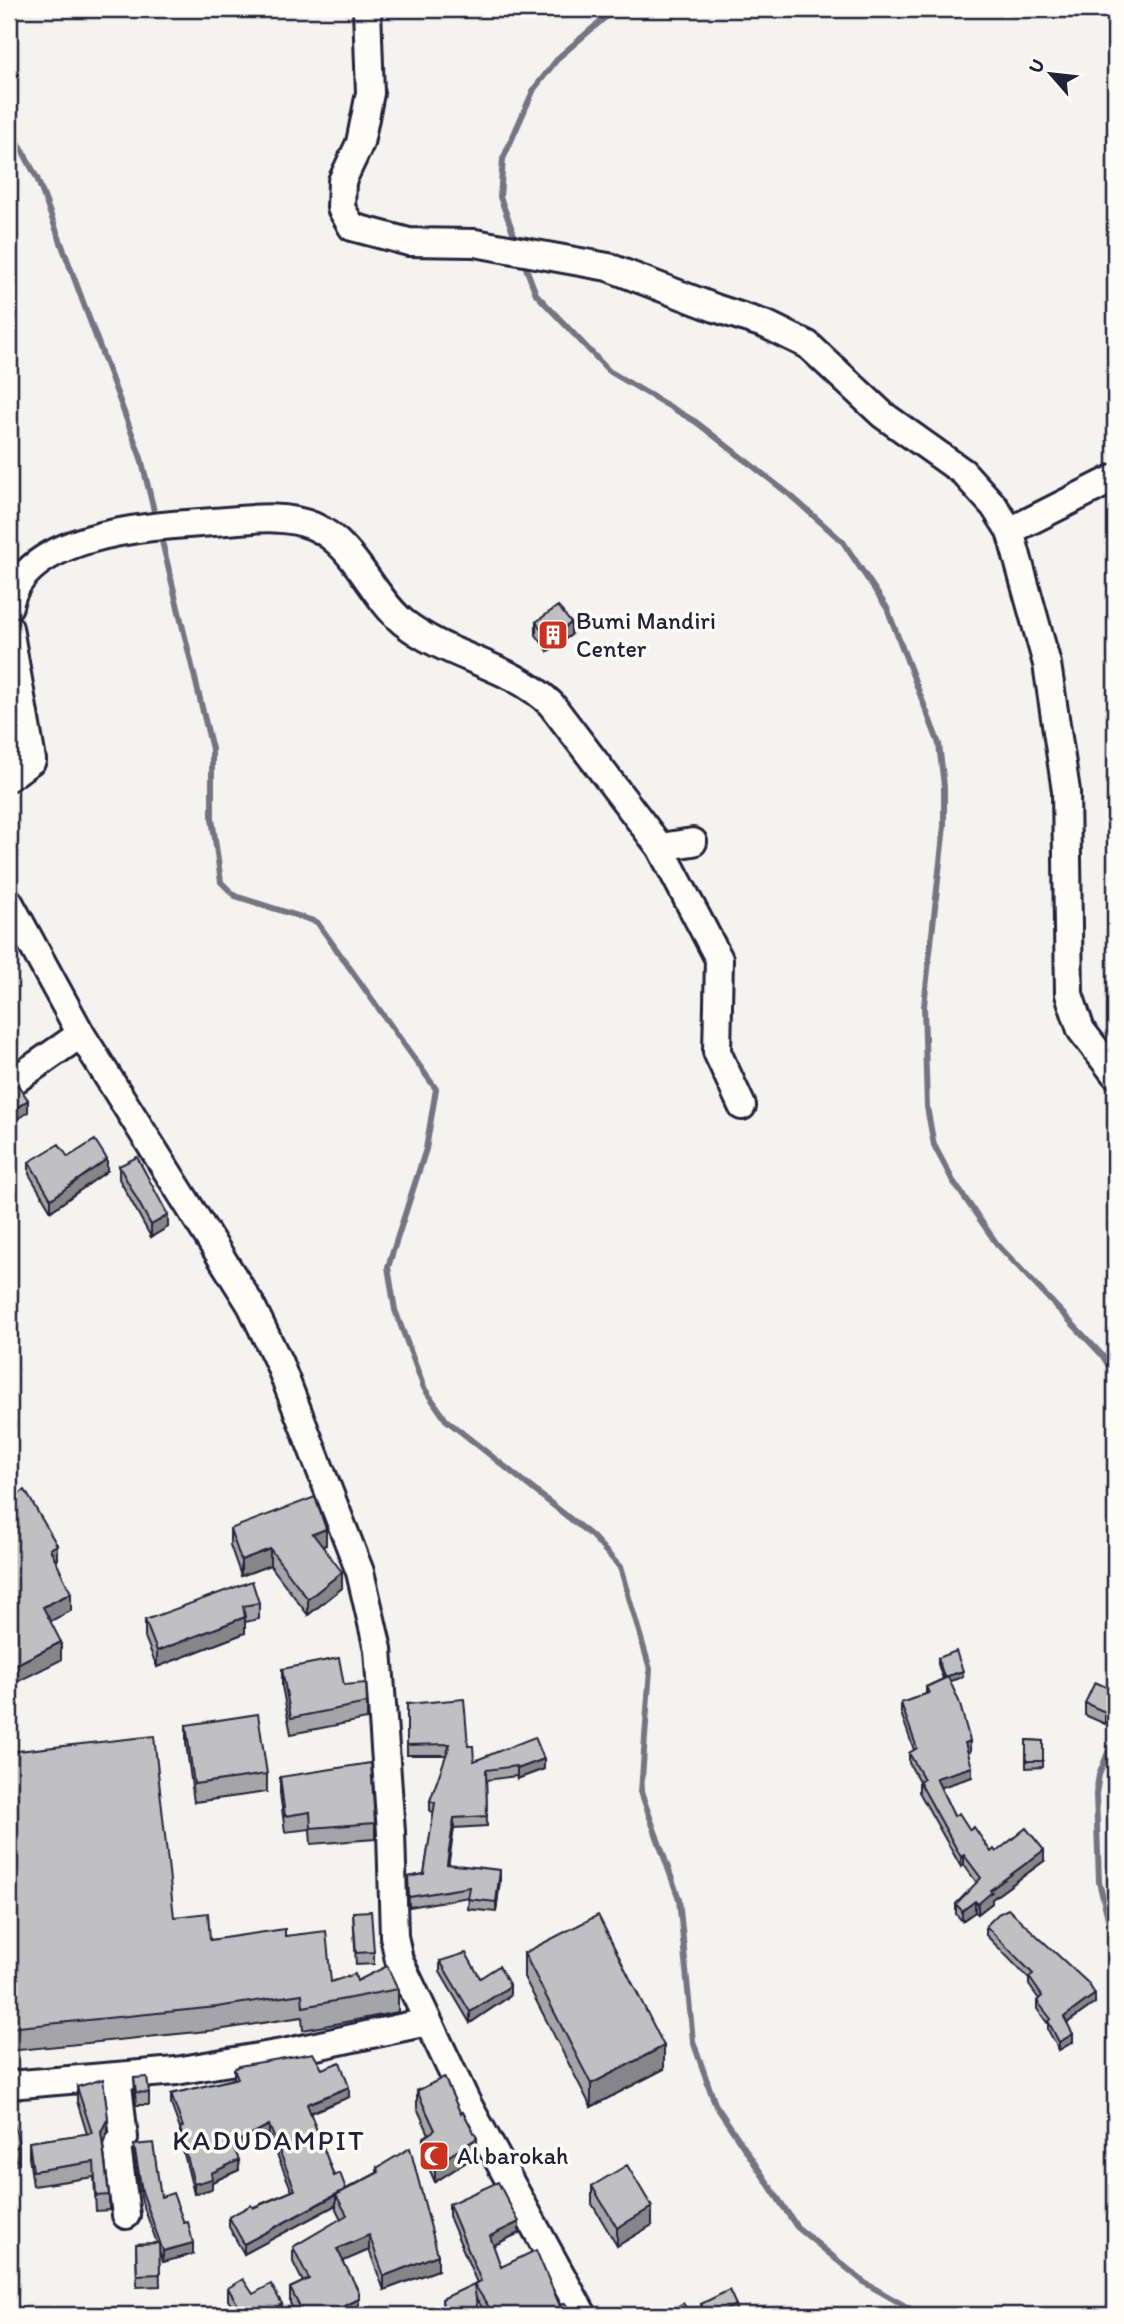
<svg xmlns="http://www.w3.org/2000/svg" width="1124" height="2324" font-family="Itim,sans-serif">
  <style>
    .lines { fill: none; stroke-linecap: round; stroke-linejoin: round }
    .stream { stroke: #757582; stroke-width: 6 }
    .minor-casing { stroke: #22223b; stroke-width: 32 }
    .minor { stroke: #fdfcf7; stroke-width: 26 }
    .wall { fill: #a5a4a7; stroke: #22223b; stroke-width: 2 }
    .shaded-wall { fill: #868688; stroke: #22223b; stroke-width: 2 }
    .building { fill: #c0bfc2; stroke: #22223b; stroke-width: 2 }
    .labels { text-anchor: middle; stroke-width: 7; stroke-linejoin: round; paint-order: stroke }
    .poi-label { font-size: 24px; fill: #22223b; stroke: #fdfcf7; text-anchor: start }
    .quarter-label { font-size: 28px; letter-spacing: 2px; fill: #22223b; stroke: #fdfcf7 }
  </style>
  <rect width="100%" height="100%" fill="#f4f3ef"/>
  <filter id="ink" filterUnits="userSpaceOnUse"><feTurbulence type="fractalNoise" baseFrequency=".0143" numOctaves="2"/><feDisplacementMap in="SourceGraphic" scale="14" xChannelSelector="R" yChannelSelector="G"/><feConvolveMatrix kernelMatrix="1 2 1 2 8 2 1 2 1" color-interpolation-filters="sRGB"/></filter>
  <g filter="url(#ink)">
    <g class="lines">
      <path class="stream" d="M9,125l28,53 104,280 15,61
        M517,243l-17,-46 3,-38 31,-70 25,-32 56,-48
        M523,260l13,34 73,77 87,51 94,73 53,47 44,66 52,136 5,42v40l-20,180 3,101 7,38 19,36 44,63 105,111 13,21
        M160,533l52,216v69l9,64 14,14 82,26 119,167 -10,60 -38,118 7,43 29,78 22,32 146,116 28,31 30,102 -9,123 38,107 14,142 22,63 82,123 68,56 56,32
        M1115,1735l-16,40 -3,19 3,88 16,64"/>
      <g class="minor-casing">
        <path id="minor" d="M367,9l3,84 -10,50 -18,38 -1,27 11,19 57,15 66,1 133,24 107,41 52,17 41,20 75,70 80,57 31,34 16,25 37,133 19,127 3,203 12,36 34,44
          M1010,531l105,-53
          M9,606c15,-74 145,-80 204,-84 33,-2 69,-9 100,4 42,18 57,68 90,96 45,36 107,42 148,82l109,143 33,-5
          M9,628l23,132 -23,17
          M660,847l59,112 -2,93 25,54
          M9,902l72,132 170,271 28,58 81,209 18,77 13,183 3,104 5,24 68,143 116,212
          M9,1084l72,-50
          M117,2076l7,62 -7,7 9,70
          M9,2085l167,-14 112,-19 139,-30"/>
      </g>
      <use href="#minor" class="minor"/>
    </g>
    <path class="wall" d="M536,622l35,13 -23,16 -12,-16z
      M29,1162l78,9 -56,40 -22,-37z
      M119,1166l49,61 -17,10 -32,-58z
      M230,1529l96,16 -4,1 20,42 -34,27 -38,-50 -29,11 -11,-31z
      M259,1603v16l-14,3v11l-88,34 -12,-30v-17z
      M938,1658l25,19 -14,4 21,71h-2l4,25 -32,10 14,29 16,14 21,22 53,9 -52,38v4l-14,11 -3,-2 -13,9 -6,-7v-10l21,-21 -13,-18 -3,2 -42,-75v-11l-10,-18v-10l5,-3 -13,-37v-10l25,-9v-7l17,-8 -5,-15z
      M282,1669l62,16 23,18v16l-76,15 -9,-48z
      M1085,1703h30l-10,21 -20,-9z
      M407,1704l61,42 6,15 70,8 -27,10 -1,-3 -30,4 1,46 -33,2 -6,36 52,16 -4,32 -28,-3 1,-12 -60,10 -1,-30 16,-3 10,-62 -4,-1v-10l17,-46h-40z
      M186,1725l81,49v18l-73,10 -8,-59z
      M1026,1740l17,1v26l-17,1z
      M9,1752l165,165 36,23 75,-4 46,46 26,-1 41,8v23l-95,18 -1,-13 -85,13 -208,21z
      M280,1777l95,46v16l-64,5 -1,-15 -25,3 -5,-39z
      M353,1912l21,40v12l-18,1z
      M986,1926l109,77 -28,20 6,19 -14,8 -11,-20v-6l-11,-15v-8l2,-2 -10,-14v-6l-43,-44z
      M524,1953l140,116 -73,38 -67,-130z
      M440,1961l40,17 30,18 -40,27 -30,-51z
      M234,2069h88l27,28 -39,16 24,63 12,13 31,-16v-5l61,102 -54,20 -15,-40 -26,11 16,52 -4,2h-59l-6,-12v-15l13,-6 -10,-20v-15l48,-28 -5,-10v-4l-92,49 -15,-27v-10l63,-26 -23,-56 -34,17 4,18 -27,12v7l-18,5 -14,-56v-9l-9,-25v-10l63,-15z
      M134,2078l15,15v12h-13z
      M77,2087l31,45 -5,12 6,51v15l-13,1 -2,-34 -61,9 -4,-29v-15l58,-8 -10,-33z
      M417,2091l44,23 16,41 -42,27 -12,-27v-17l6,-4 -12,-26z
      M134,2145l59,109 -30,8 -4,-12 1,36 -23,1 -1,-43 21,-1 -15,-41 -8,-46z
      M592,2186l60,39 -35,21 -25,-42z
      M449,2204l70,29 -26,13 8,21 72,48h-86l-11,-17 2,17h-35l-1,-16 35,-16 -28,-67z
      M228,2288l25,6 29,21h-45l-9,-15z
      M701,2304l35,7 -9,4h-24l-2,-5z"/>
    <path class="shaded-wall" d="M571,623v12l-23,16v-12z
      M28,1100v12l-19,13v-12z
      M107,1159v12l-56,40v-12z
      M168,1215v12l-17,10v-12z
      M326,1529v16l-13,5v-16z
      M57,1545v18l-7,4v-18z
      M270,1549v16l-29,11v-16z
      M342,1572v16l-34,27v-16z
      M71,1593v18l-28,14v-18z
      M245,1617v16l-88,34v-16z
      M61,1642v18l-52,26v-18z
      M963,1671v6l-19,6v-6z
      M1115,1691v12l-10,21v-12z
      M970,1741v11l-5,1v-10z
      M544,1759v10l-27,10v-10z
      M972,1767v10l-36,12v-11z
      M454,1818v10l-7,46v-10z
      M1044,1850v11l-52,38v4l-14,11v-10l12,-14z
      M964,1855v10l-3,2v-10z
      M500,1870v10l-4,32v-10z
      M975,1901v11l-13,9v-10z
      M510,1986v10l-40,27v-11z
      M1095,1994v9l-31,22v-8z
      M1073,2034v8l-14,8v-8z
      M664,2046v23l-73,38v-23z
      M349,2087v10l-42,17v-10z
      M108,2118v14l-7,15v-15z
      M269,2125v10l-37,19v-10z
      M477,2138v17l-42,27v-17z
      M19,2146v18l-10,3v-18z
      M239,2160v10l-27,12v7l-18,5v-10l17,-11z
      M336,2195v10l-92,49v-10z
      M652,2207v18l-35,21v-18z
      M519,2222v11l-29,14v-11z
      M369,2235v15l-32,14v-15z
      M193,2243v11l-30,8v-11z
      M438,2255v15l-54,20v-14z
      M359,2299v14l-4,2h-29z
      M282,2304v11h-21z
      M736,2305v6l-9,4h-13z"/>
    <path class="building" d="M558,606l13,17 -23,16 -12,-17z
      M18,1085l10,15 -19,13v-26z
      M95,1140l12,19 -56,40 -22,-37 30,-18 9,13z
      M137,1157l31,58 -17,10 -32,-59z
      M25,1490l32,55 -7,4 21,44 -28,14 18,35 -52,26v-169z
      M315,1497l11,32 -13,5 29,38 -34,27 -38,-50 -29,11 -11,-31z
      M252,1581l7,22 -16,3 2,11 -88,34 -12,-31z
      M956,1651l7,20 -19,6 -6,-19z
      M339,1658l5,27 22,-2 1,20 -76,15 -9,-49z
      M948,1677l11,24 11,40 -5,2 7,24 -36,11 18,38 5,-3 11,17 4,-3 17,25 3,-3 2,3 30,-24 18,22 -54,40 2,2 -14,12 -3,-3 -13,10 -6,-7 25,-26 -17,-23 -3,2 -42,-76 5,-2 -15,-26 8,-5 -16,-45 28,-10 -3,-6z
      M1095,1682l20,9 -10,21 -20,-9z
      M464,1699l4,47h5l1,15 61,-24 9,22 -27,10 -1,-3 -30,4 1,46 -33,2 -7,46 53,6 -4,32 -28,-3 2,-12 -61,10 -1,-20 16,-3 11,-71 -5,-2 20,-57 -43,1v-41z
      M258,1714l9,60 -73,10 -8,-59z
      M154,1736l20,181 34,-4 2,27 75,-11v7l41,-5 5,51 24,-8 2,7 30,-15 11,23 -95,18 -1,-13 -85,13 -208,21v-276z
      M1026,1740l17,1v20h-17z
      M371,1763l4,60 -64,5 -1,-16 -25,4 -5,-39z
      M1008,1909l80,74 7,11 -31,23 9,17 -14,8 -11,-21 3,-2 -14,-18 5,-5 -13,-19 4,-3 -47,-48 12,-12z
      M371,1911l3,41 -18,1 -3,-41z
      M598,1915l66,131 -73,38 -67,-131z
      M466,1953l14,25 19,-12 11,20 -40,26 -30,-51z
      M313,2053l9,16 18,-7 9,25 -42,17 27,72 6,-3 6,16 -102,55 -15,-27 22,-12 2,3 42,-18 -26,-65 -37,19 7,16 -28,13 1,6 -18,5 -14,-56 3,-1 -12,-33 67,-16 -4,-9 5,-3z
      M147,2077l2,16 -13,-1 -2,-14z
      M444,2077l17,37 2,-2 14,26 -42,27 -12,-27 12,-8 -18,-39z
      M103,2079l5,39 -7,14 8,63 -13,1 -2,-34 -61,9 -4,-29 63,-9 -15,-46z
      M9,2099l10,47 -10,3z
      M153,2143l8,54 12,-4 11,30 4,-1 5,21 -30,8 -21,-60 -8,-46z
      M410,2148l28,107 -54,21 -15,-41 -32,14 22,43v7l-33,16h-22l-14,-27 19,-9 -16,-32 54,-32 -11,-20 43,-23 -2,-4z
      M627,2165l25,42 -35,21 -25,-42z
      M498,2182l21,40 -29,14 11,31 35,-17 24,56 5,-3 8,12h-79l-20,-31 7,-3 -32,-77z
      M159,2243l1,31 -23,1 -1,-31z
      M243,2279l10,15 18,-10 11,20 -21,11h-17l-16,-27z
      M474,2284l4,31h-34l-2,-16z
      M729,2290l7,15 -22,10h-7l-6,-11z
      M683,2303l8,12h-27z"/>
  </g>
  <defs>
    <g id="building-square" transform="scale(1.575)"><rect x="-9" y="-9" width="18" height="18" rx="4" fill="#c8321e" stroke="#fdfcf7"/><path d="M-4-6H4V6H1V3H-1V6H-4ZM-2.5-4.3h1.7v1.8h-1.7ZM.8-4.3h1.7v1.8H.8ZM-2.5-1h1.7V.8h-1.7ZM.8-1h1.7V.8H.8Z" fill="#fff"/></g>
    <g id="mosque-square" transform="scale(1.575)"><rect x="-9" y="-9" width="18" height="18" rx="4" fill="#c8321e" stroke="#fdfcf7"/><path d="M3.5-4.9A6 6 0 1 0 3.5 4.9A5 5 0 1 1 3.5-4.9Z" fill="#fff"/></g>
  </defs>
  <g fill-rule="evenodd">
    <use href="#building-square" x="553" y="635"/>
    <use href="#mosque-square" x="434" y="2156"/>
  </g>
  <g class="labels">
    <g class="poi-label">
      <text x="576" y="629">Bumi Mandiri<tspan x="576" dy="28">Center</tspan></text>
      <text x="457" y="2164">Al barokah</text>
    </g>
    <g class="quarter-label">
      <text x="269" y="2150">KADUDAMPIT</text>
    </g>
  </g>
  <rect width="1124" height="2324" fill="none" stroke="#fdfcf7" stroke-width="35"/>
  <rect x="18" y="18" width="1089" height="2289" fill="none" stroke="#22223b" stroke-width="2.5" filter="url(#ink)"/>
  <g transform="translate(1051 74) rotate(298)" stroke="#fdfcf7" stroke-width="5" paint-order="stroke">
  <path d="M0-5L12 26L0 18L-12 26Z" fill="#22223b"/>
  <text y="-10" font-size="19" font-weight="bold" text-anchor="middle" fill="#22223b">U</text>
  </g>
</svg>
